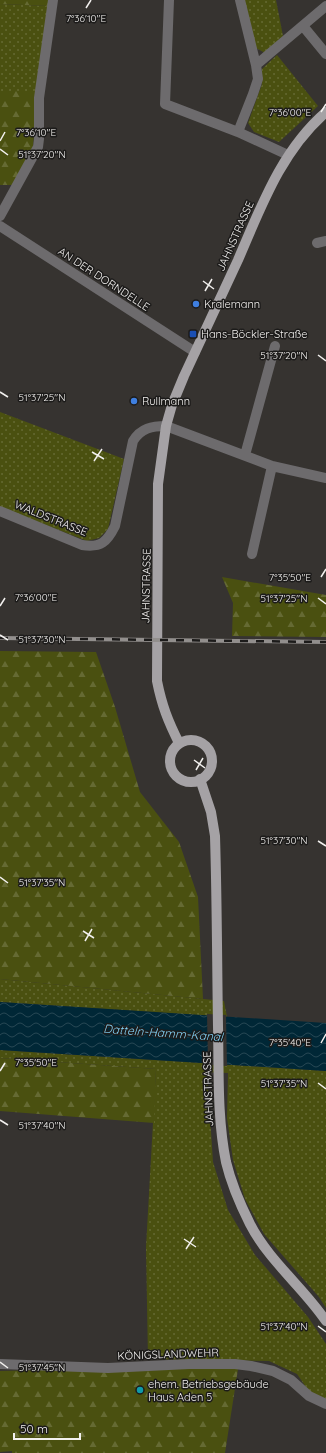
<svg xmlns="http://www.w3.org/2000/svg" width="326" height="1453" font-family="Quicksand,sans-serif">
  <style>
    .grass { fill: url(#grass-dots) }
    .forest { fill: url(#forest-firs) }
    .water { fill: url(#water-waves) }
    .pier { fill: #363330 }
    .lines { fill: none; stroke-linecap: round; stroke-linejoin: round }
    .minor { stroke: #6d6b6d; stroke-width: 10 }
    .major { stroke: #a5a2a5; stroke-width: 10 }
    .rail-casing { stroke: #928f8d; stroke-width: 4 }
    .rail { stroke: #1c1b1a; stroke-width: 2.5; stroke-dasharray: 8; stroke-linecap: butt }
    .ticks { fill: none; stroke: #f2f0ee; stroke-width: 1.5 }
    .shop-dot { fill: #3f7fe0; stroke: #1c1b1a; stroke-width: 1.5 }
    .transit-dot { fill: #1a4fb4; stroke: #1c1b1a; stroke-width: 1.5 }
    .culture-dot { fill: #0f9aa8; stroke: #1c1b1a; stroke-width: 1.5 }
    .labels { text-anchor: middle; stroke-width: 3; stroke-linejoin: round; paint-order: stroke }
    .street-label { font-size: 11px; fill: #f2f0ee; stroke: #1c1b1a }
    .poi-label { font-size: 11px; fill: #f2f0ee; stroke: #1c1b1a; text-anchor: start }
    .water-label { font-size: 12px; font-style: italic; fill: #82d1f5; stroke: #1c1b1a }
    .ticks-label { font-size: 10px; text-anchor: middle; fill: #f2f0ee; stroke: #1c1b1a; stroke-width: 3; stroke-linejoin: round; paint-order: stroke }
  </style>
  <defs>
    <pattern id="grass-dots" width="8" height="8" patternUnits="userSpaceOnUse"><rect width="8" height="8" fill="#4a5010"/><path d="M2 2h.1M6 6h.1" fill="none" stroke="#656a33" stroke-width="1.8" stroke-linecap="round"/></pattern>
    <pattern id="forest-firs" width="22" height="20" patternUnits="userSpaceOnUse"><rect width="22" height="20" fill="#4a5010"/><path d="M5 1l3.5 6h-7zM16 11l3.5 6h-7z" fill="#656a33"/></pattern>
    <pattern id="water-waves" width="16" height="10" patternUnits="userSpaceOnUse"><rect width="16" height="10" fill="#002736"/><path d="M0 5q4-4 8 0t8 0" fill="none" stroke="#264753"/></pattern>
  </defs>
  <rect width="100%" height="100%" fill="#363330"/>
  <path class="grass" d="M244,0h32l7,36 -18,17 -9,-5z
    M0,4l49,2 -12,85h-37z
    M277,55l41,51 -39,36 -25,-10 -6,-9 14,-39v-15z
    M0,412l124,47 -16,70 -9,9 -12,3 -87,-34z
    M0,979l224,22 3,16 -227,-15z
    M0,1050l326,21v237l-7,-11 -55,-63 -19,-35 -12,-39 -6,-42 1,-45 -21,-1 6,90 15,48 27,45 53,62 18,27v56l-18,-10 -11,-16 -28,-13 -121,-2 -2,-112 10,-178 -156,-11z"/>
  <path class="forest" d="M0,0h50l-1,6 -49,-2z
    M0,91h37l-4,57 -21,37h-12z
    M222,577l104,18v42l-94,-1 1,-33z
    M0,651l96,1 19,55 25,85 39,50 19,55 5,102 -203,-20z
    M0,1058l156,11 -2,54 -154,-12z
    M181,1367l57,2 -13,84h-213v-2l-12,1v-81z"/>
  <path class="water" d="M0,1002l326,21v48l-326,-21z"/>
  <path class="pier" d="M207,1014l19,1 1,51 -19,-1z"/>
  <g class="lines">
    <path class="minor" d="M169,0l-4,104 73,28 15,-38 5,-15 -2,-14 -16,-65
      M303,26l23,28
      M256,65l70,-59
      M238,132l50,23
      M0,216l38,-69 1,-8v-41l14,-98
      M0,226l195,126
      M317,243l9,-2
      M245,455l30,-109
      M0,511l82,34c19,3 25,-3 33,-19l18,-85c8,-13 19,-15 33,-15l106,40 54,12
      M252,554l20,-88
      M0,1364l108,4 81,-4h46l16,2 22,5 18,9 18,16 17,8"/>
    <path class="major" d="M170 761a21 21 0 1 1 42 0a21 21 0 1 1-42 0Z
      M179,743c-11,-22 -17,-37 -22,-62l1,-197 8,-58 6,-21 12,-29c18,-38 36,-77 54,-116 23,-53 43,-109 88,-148
      M200,779l11,33 4,24c2,64 2,127 3,190 1,45 -1,92 8,136 5,21 14,42 24,62 19,37 53,63 76,97"/>
    <g class="rail-casing">
      <path id="rail" d="M0,638l326,4"/>
    </g>
    <use href="#rail" class="rail"/>
  </g>
  <path class="ticks" d="M86,8l5,-8M321,112l5,-8M0,141l5,-9M0,149l8,6M203,281l11,8M205,291l7,-12M318,355l8,6M0,392l8,5M92,452l12,7M94,461l8,-12M321,577l5,-8M318,598l8,6M0,606l5,-8M0,635l8,5M194,760l11,8M196,770l7,-12M318,841l8,5M0,877l8,6M83,931l11,7M85,941l7,-12M321,1043l5,-9M0,1071l5,-8M318,1083l8,6M0,1120l8,5M184,1239l12,8M186,1249l8,-12M318,1326l8,6M0,1362l8,6"/>
  <g class="shop-dot">
    <circle cx="196" cy="304" r="4"/>
    <circle cx="134" cy="401" r="4"/>
  </g>
  <rect class="transit-dot" x="189" y="330" width="8" height="8" rx="2"/>
  <circle class="culture-dot" cx="140" cy="1390" r="4"/>
  <g class="labels">
    <g class="street-label">
      <text transform="translate(235 236) rotate(-66)" y="4">JAHNSTRASSE</text>
      <text transform="translate(104 279) rotate(33)" y="4">AN DER DORNDELLE</text>
      <text transform="translate(51 518) rotate(22)" y="4">WALDSTRASSE</text>
      <text transform="translate(146 586) rotate(-89)" y="4">JAHNSTRASSE</text>
      <text transform="translate(208 1089) rotate(-92)" y="4">JAHNSTRASSE</text>
      <text transform="translate(168 1354) rotate(-2)" y="4">KÖNIGSLANDWEHR</text>
    </g>
    <g class="poi-label">
      <text x="204" y="308">Kralemann</text>
      <text x="201" y="338">Hans-Böckler-Straße</text>
      <text x="142" y="405">Rullmann</text>
      <text x="148" y="1388">ehem. Betriebsgebäude<tspan x="148" dy="13">Haus Aden 5</tspan></text>
    </g>
    <g class="water-label">
      <text transform="translate(163 1033) rotate(4)" y="4">Datteln-Hamm-Kanal</text>
    </g>
  </g>
  <g class="ticks-label">
    <text x="86" y="22">7°36'10"E</text>
    <text x="290" y="116">7°36'00"E</text>
    <text x="36" y="136">7°36'10"E</text>
    <text x="42" y="158">51°37'20"N</text>
    <text x="284" y="359">51°37'20"N</text>
    <text x="42" y="401">51°37'25"N</text>
    <text x="290" y="581">7°35'50"E</text>
    <text x="36" y="601">7°36'00"E</text>
    <text x="284" y="602">51°37'25"N</text>
    <text x="42" y="643">51°37'30"N</text>
    <text x="284" y="844">51°37'30"N</text>
    <text x="42" y="886">51°37'35"N</text>
    <text x="290" y="1046">7°35'40"E</text>
    <text x="36" y="1066">7°35'50"E</text>
    <text x="284" y="1087">51°37'35"N</text>
    <text x="42" y="1129">51°37'40"N</text>
    <text x="284" y="1330">51°37'40"N</text>
    <text x="42" y="1371">51°37'45"N</text>
  </g>
  <path d="M14 1433v6h66v-6" fill="none" stroke="#f2f0ee" stroke-width="2"/>
  <text x="20" y="1433" font-size="12" fill="#f2f0ee" stroke="#1c1b1a" stroke-width="3" paint-order="stroke">50 m</text>
</svg>
